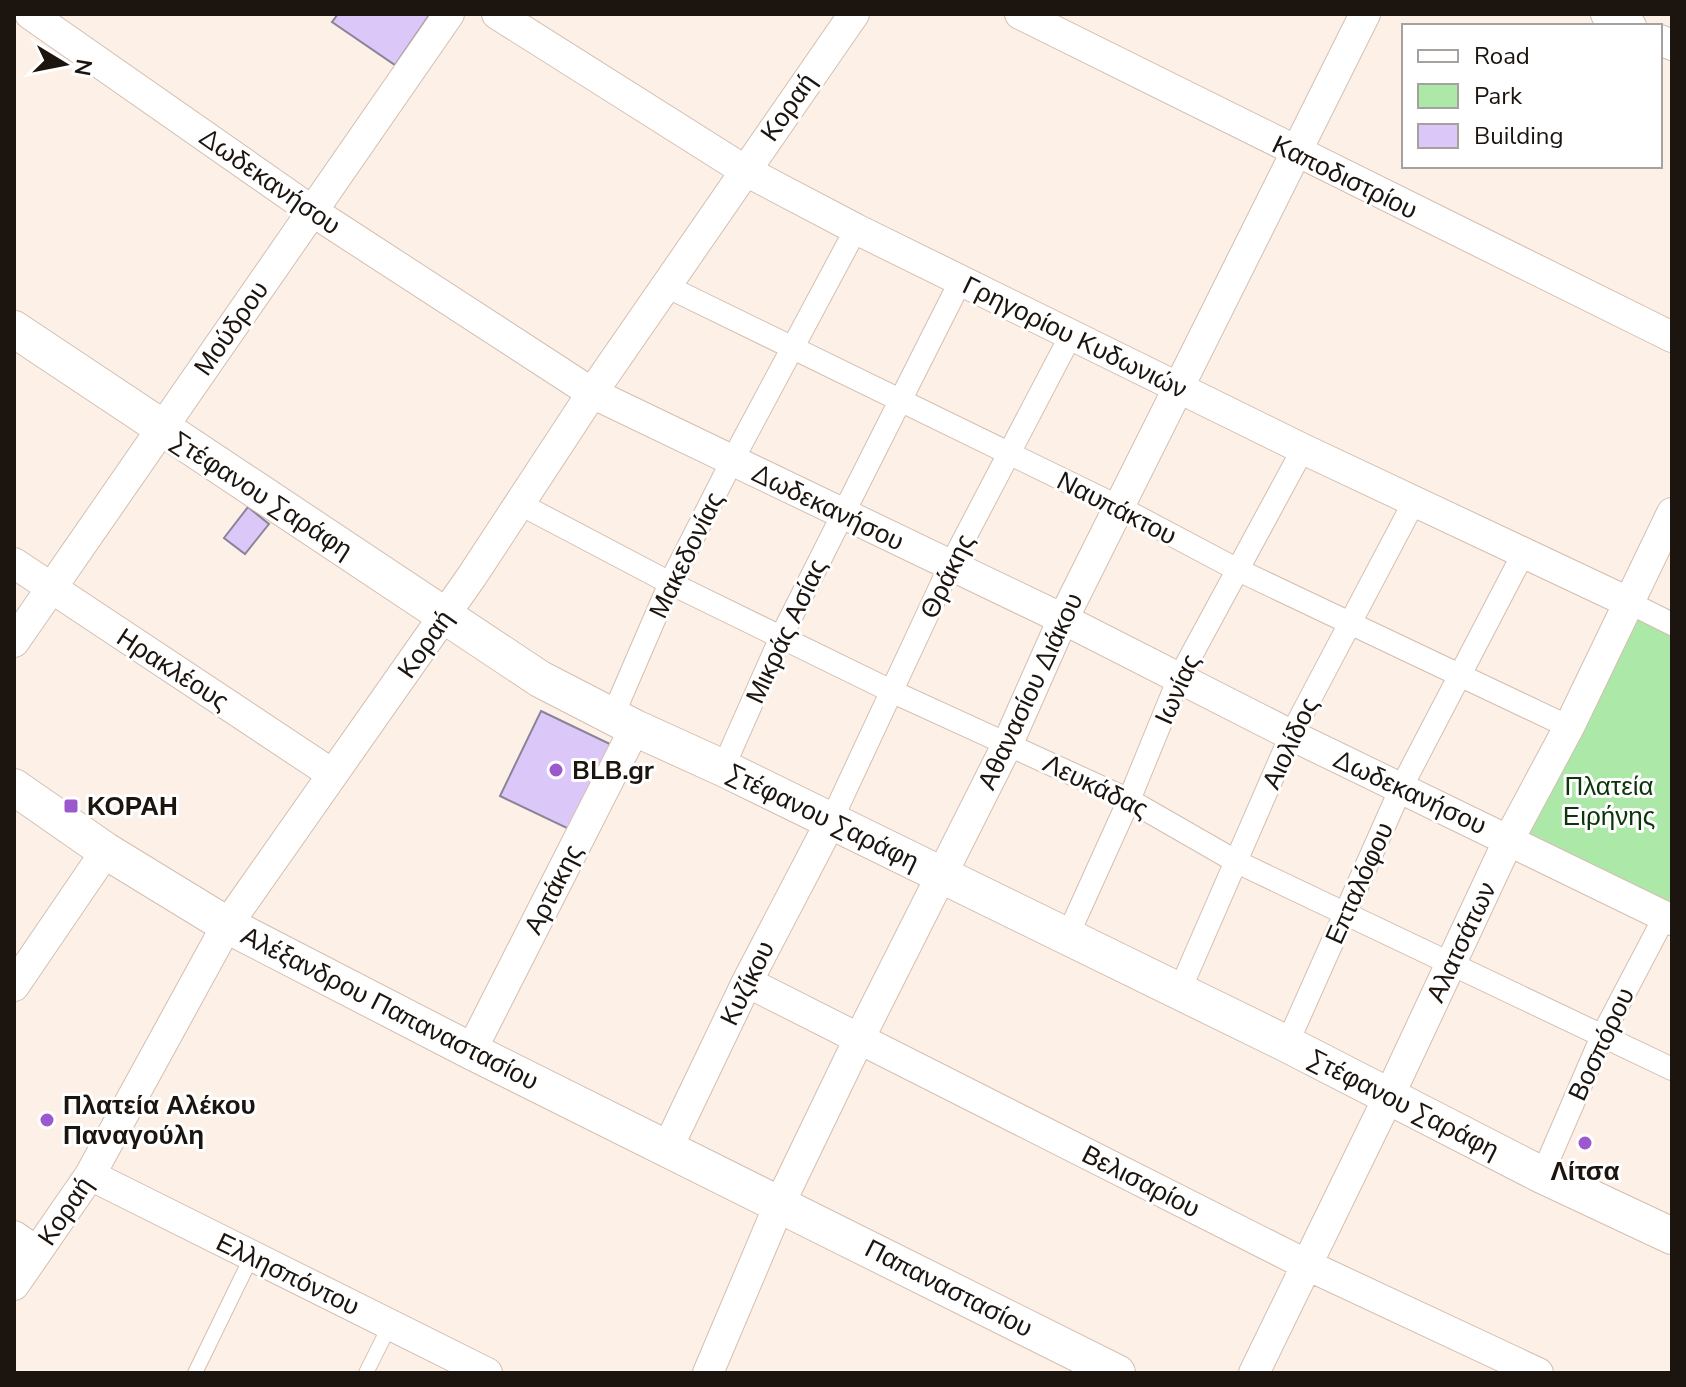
<svg xmlns="http://www.w3.org/2000/svg" width="1686" height="1387" font-family="'Nunito Sans',sans-serif">
  <style>
    .green { fill: #ace8a7 }
    .building { fill: #dbc8f8; stroke: #8b8397; stroke-width: 2 }
    .lines { fill: none; stroke-linecap: round; stroke-linejoin: round }
    .service-casing { stroke: #d4bfb1; stroke-width: 16 }
    .pedestrian-casing { stroke: #d4bfb1; stroke-width: 24 }
    .minor-casing { stroke: #d4bfb1; stroke-width: 32 }
    .tertiary-casing { stroke: #d4bfb1; stroke-width: 38 }
    .service { stroke: #fff; stroke-width: 14 }
    .pedestrian { stroke: #fff; stroke-width: 22 }
    .minor { stroke: #fff; stroke-width: 30 }
    .tertiary { stroke: #fff; stroke-width: 36 }
    .poi-dot { fill: #9c59ce; stroke: #fff; stroke-width: 3 }
    .labels { text-anchor: middle; stroke-width: 6; stroke-linejoin: round; paint-order: stroke }
    .street-label { font-size: 26px; fill: #1b140f; stroke: #fff }
    .poi-label { font-size: 26px; font-weight: bold; fill: #1b140f; stroke: #fff; text-anchor: start }
    .park-label { font-size: 26px; fill: #0b3609; stroke: #fff }
  </style>
  <rect width="100%" height="100%" fill="#fcf0e7"/>
  <path class="green" d="M1638,617l34,16v270l-151,-72z"/>
  <path class="building" d="M338,14h92l-35,51 -63,-43z
    M248,507l21,17 -24,30 -21,-16z
    M541,711l71,34 -41,85 -71,-34z"/>
  <g class="lines">
    <g class="service-casing">
      <path id="service" d="M195,1373l57,-117
        M366,1373l24,-48"/>
    </g>
    <g class="pedestrian-casing">
      <path id="pedestrian" d="M666,286l453,221 117,62 333,158
        M520,504l150,79 221,108 238,109 108,62 435,207
        M1628,602l44,22
        M613,715l57,-132 62,-122 124,-232
        M723,768l58,-131 179,-355
        M831,821l119,-255 121,-231
        M1067,937l62,-137 50,-122 124,-229
        M1179,992l112,-257 124,-235
        M1287,1044l114,-256 122,-234
        M1542,1175l60,-139 63,-120"/>
    </g>
    <g class="minor-casing">
      <path id="minor" d="M30,14l282,197 280,182 471,226 228,116 381,185
        M497,14l247,156 112,59 447,220 325,153
        M1020,14l652,323
        M1606,14l25,12
        M1660,40l12,5
        M14,563l318,211
        M14,642l435,-628
        M747,982l560,283 231,108
        M14,986l92,-135
        M471,1051l164,-323
        M668,1147l79,-165 84,-161
        M90,1175l397,198
        M14,1236l23,16
        M14,1285l76,-110 137,-250 245,-349 120,-183 262,-379
        M708,1373l72,-170 79,-164 149,-296 55,-124 302,-605
        M1254,1373l135,-277 120,-257 60,-112 103,-214"/>
    </g>
    <g class="tertiary-casing">
      <path id="tertiary" d="M14,329l526,350 95,49 88,40 564,276 255,131 130,61
        M14,787l92,64 121,74 244,126 646,322"/>
    </g>
    <use href="#service" class="service"/>
    <use href="#pedestrian" class="pedestrian"/>
    <use href="#minor" class="minor"/>
    <use href="#tertiary" class="tertiary"/>
  </g>
  <g class="poi-dot">
    <circle cx="556" cy="770" r="8"/>
    <rect x="63" y="798" width="16" height="16" rx="4"/>
    <circle cx="47" cy="1120" r="8"/>
    <circle cx="1585" cy="1143" r="8"/>
  </g>
  <g class="labels">
    <g class="street-label">
      <text transform="translate(788 107) rotate(-55)" y="9">Κοραή</text>
      <text transform="translate(1345 177) rotate(26)" y="9">Καποδιστρίου</text>
      <text transform="translate(270 181) rotate(35)" y="9">Δωδεκανήσου</text>
      <text transform="translate(231 328) rotate(-55)" y="9">Μούδρου</text>
      <text transform="translate(1075 337) rotate(26)" y="9">Γρηγορίου Κυδωνιών</text>
      <text transform="translate(262 495) rotate(33)" y="9">Στέφανου Σαράφη</text>
      <text transform="translate(828 507) rotate(26)" y="9">Δωδεκανήσου</text>
      <text transform="translate(1117 508) rotate(27)" y="9">Ναυπάκτου</text>
      <text transform="translate(686 555) rotate(-64)" y="9">Μακεδονίας</text>
      <text transform="translate(947 576) rotate(-64)" y="9">Θράκης</text>
      <text transform="translate(786 631) rotate(-65)" y="9">Μικράς Ασίας</text>
      <text transform="translate(425 644) rotate(-55)" y="9">Κοραή</text>
      <text transform="translate(173 669) rotate(33)" y="9">Ηρακλέους</text>
      <text transform="translate(1177 689) rotate(-66)" y="9">Ιωνίας</text>
      <text transform="translate(1030 691) rotate(-65)" y="9">Αθανασίου Διάκου</text>
      <text transform="translate(1290 743) rotate(-65)" y="9">Αιολίδος</text>
      <text transform="translate(1096 786) rotate(26)" y="9">Λευκάδας</text>
      <text transform="translate(1410 792) rotate(25)" y="9">Δωδεκανήσου</text>
      <text transform="translate(823 817) rotate(26)" y="9">Στέφανου Σαράφη</text>
      <text transform="translate(1359 883) rotate(-66)" y="9">Επταλόφου</text>
      <text transform="translate(553 889) rotate(-63)" y="9">Αρτάκης</text>
      <text transform="translate(1461 942) rotate(-65)" y="9">Αλατσάτων</text>
      <text transform="translate(747 983) rotate(-64)" y="9">Κυζίκου</text>
      <text transform="translate(390 1008) rotate(27)" y="9">Αλέξανδρου Παπαναστασίου</text>
      <text transform="translate(1601 1044) rotate(-65)" y="9">Βοσπόρου</text>
      <text transform="translate(1404 1104) rotate(27)" y="9">Στέφανου Σαράφη</text>
      <text transform="translate(1141 1181) rotate(27)" y="9">Βελισαρίου</text>
      <text transform="translate(65 1211) rotate(-56)" y="9">Κοραή</text>
      <text transform="translate(288 1274) rotate(26)" y="9">Ελλησπόντου</text>
      <text transform="translate(949 1288) rotate(27)" y="9">Παπαναστασίου</text>
    </g>
    <g class="poi-label">
      <text x="572" y="779">BLB.gr</text>
      <text x="87" y="815">ΚΟΡΑΗ</text>
      <text x="63" y="1114">Πλατεία Αλέκου<tspan x="63" dy="30">Παναγούλη</tspan></text>
      <text x="1585" y="1180" text-anchor="middle">Λίτσα</text>
    </g>
    <g class="park-label">
      <text x="1609" y="795">Πλατεία<tspan x="1609" dy="30">Ειρήνης</tspan></text>
    </g>
  </g>
  <rect width="1686" height="1387" fill="none" stroke="#1b140f" stroke-width="32"/>
  <rect x="1402" y="24" width="260" height="144" fill="#ffffff" stroke="#a4a19f" stroke-width="2"/>
  <rect x="1418" y="50" width="40" height="12" fill="#ffffff" stroke="#a4a19f" stroke-width="2"/>
  <text x="1474" y="64" font-size="24" fill="#1b140f">Road</text>
  <rect x="1418" y="84" width="40" height="24" fill="#ace8a7" stroke="#a4a19f" stroke-width="2"/>
  <text x="1474" y="104" font-size="24" fill="#1b140f">Park</text>
  <rect x="1418" y="124" width="40" height="24" fill="#dbc8f8" stroke="#a4a19f" stroke-width="2"/>
  <text x="1474" y="144" font-size="24" fill="#1b140f">Building</text>
  <g transform="translate(64 64) rotate(100)" stroke="#ffffff" stroke-width="6" paint-order="stroke">
  <path d="M0-6L14 30L0 20L-14 30Z" fill="#1b140f"/>
  <text y="-12" font-size="22" font-weight="bold" text-anchor="middle" fill="#1b140f">N</text>
  </g>
</svg>
